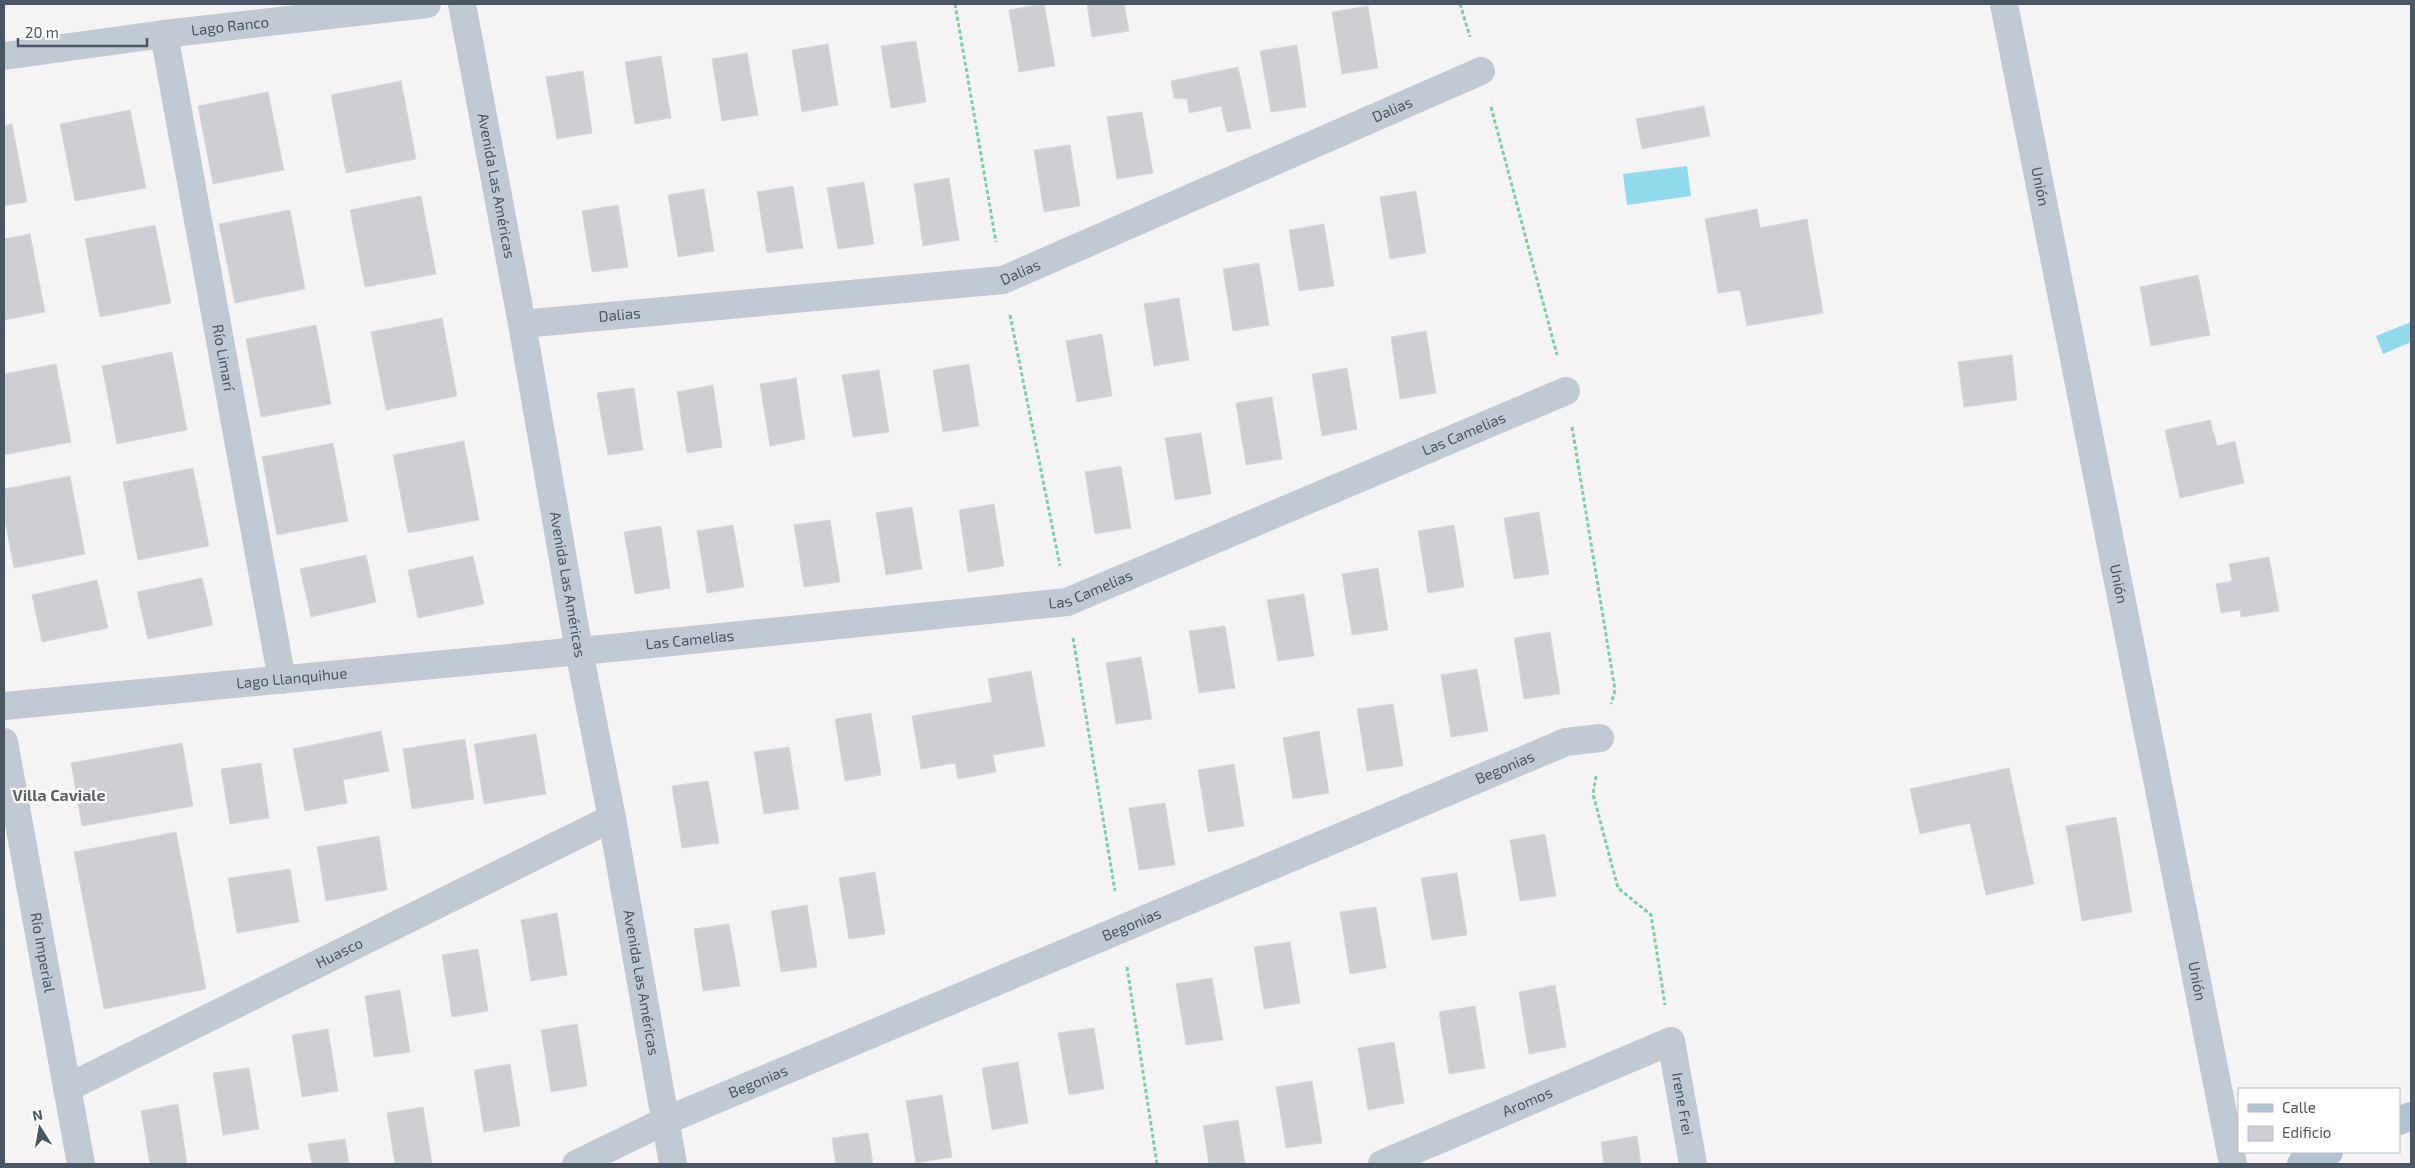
<svg xmlns="http://www.w3.org/2000/svg" width="2415" height="1168" font-family="'Exo 2',sans-serif">
  <style>
    .water { fill: #90daee }
    .building { fill: #cdcfd5; stroke: #d7d9de }
    .lines { fill: none; stroke-linecap: round; stroke-linejoin: round }
    .path { stroke: #7ad0a6; stroke-width: 3; stroke-dasharray: 4 2.5; stroke-linecap: butt }
    .minor { stroke: #c1cad2; stroke-width: 28 }
    .major { stroke: #b3c2d1; stroke-width: 28 }
    .labels { text-anchor: middle; stroke-width: 4.5; stroke-linejoin: round; paint-order: stroke }
    .street-label { font-size: 15px; fill: #4a5661; stroke: #fff }
    .neighbourhood-label { font-size: 16px; font-weight: bold; fill: #5f6368; stroke: #fff }
  </style>
  <rect width="100%" height="100%" fill="#f5f3f3"/>
  <path class="water" d="M1687,166l4,30 -64,9 -4,-31z
    M2411,322v20l-28,12 -7,-18z"/>
  <path class="building" d="M1044,4l11,62 -36,6 -10,-62z
    M1087,4h37l5,27 -37,6z
    M1368,6l10,62 -36,6 -10,-62z
    M916,41l10,61 -35,6 -10,-62z
    M828,44l10,61 -36,7 -10,-62z
    M1297,45l9,62 -35,5 -11,-61z
    M747,53l11,62 -36,6 -10,-62z
    M661,56l10,62 -36,6 -10,-62z
    M1238,67l13,61 -24,4 -6,-26 -32,7 -2,-14 -13,-1 -3,-17z
    M583,71l9,62 -35,6 -11,-62z
    M401,81l15,78 -70,14 -15,-78z
    M268,92l16,78 -71,14 -15,-78z
    M1704,106l6,30 -68,13 -6,-30z
    M130,110l16,78 -71,13 -15,-77z
    M1142,112l11,61 -36,6 -10,-62z
    M12,124l15,78 -23,4v-80z
    M1070,145l10,61 -36,6 -10,-62z
    M949,178l10,62 -36,6 -9,-62z
    M864,182l10,62 -36,5 -11,-61z
    M793,186l10,62 -36,5 -10,-61z
    M704,189l10,62 -36,6 -10,-62z
    M1416,191l10,62 -36,6 -10,-62z
    M421,196l15,78 -71,13 -15,-77z
    M618,205l10,62 -36,5 -10,-61z
    M1757,209l3,19 47,-9 16,94 -76,13 -7,-36 -22,3 -13,-74z
    M290,210l15,79 -70,14 -16,-79z
    M1324,224l10,62 -35,5 -10,-61z
    M155,225l16,78 -71,14 -15,-78z
    M30,234l15,78 -41,8v-81z
    M1259,263l10,62 -36,6 -10,-62z
    M2198,275l12,60 -59,11 -11,-59z
    M1179,298l10,62 -35,6 -10,-62z
    M442,318l15,78 -71,14 -15,-78z
    M316,325l15,79 -70,13 -15,-78z
    M1426,331l10,62 -36,6 -9,-62z
    M1102,334l10,62 -35,6 -11,-61z
    M172,352l15,78 -70,14 -15,-78z
    M2012,355l5,45 -53,7 -6,-45z
    M56,364l15,78 -67,13v-81z
    M969,364l10,62 -36,6 -10,-62z
    M1347,368l10,61 -35,7 -10,-62z
    M879,370l10,62 -36,5 -11,-62z
    M796,378l9,61 -35,7 -10,-62z
    M713,385l9,62 -35,6 -10,-61z
    M634,388l9,62 -35,5 -11,-62z
    M1272,397l10,62 -36,6 -10,-62z
    M2210,420l7,26 18,-5 9,42 -64,15 -15,-68z
    M1201,433l10,61 -36,6 -10,-62z
    M464,441l15,79 -71,13 -15,-78z
    M333,443l15,78 -71,14 -15,-78z
    M1121,466l10,62 -36,6 -10,-62z
    M193,468l16,78 -71,14 -15,-78z
    M70,476l15,78 -71,14 -10,-52v-27z
    M994,504l10,62 -36,6 -9,-62z
    M912,507l10,62 -36,6 -10,-62z
    M1539,512l10,62 -35,5 -10,-61z
    M830,520l10,62 -36,5 -10,-62z
    M733,525l11,62 -37,6 -10,-62z
    M1454,525l10,62 -36,6 -10,-62z
    M661,526l9,62 -35,6 -11,-62z
    M366,555l10,47 -65,15 -11,-48z
    M473,556l11,48 -66,14 -10,-48z
    M2269,557l10,54 -38,6 -1,-7 -19,3 -5,-29 16,-3 -3,-17z
    M1378,568l10,62 -36,5 -10,-61z
    M202,578l11,47 -65,14 -11,-47z
    M97,580l11,48 -66,14 -10,-47z
    M1304,594l10,62 -36,5 -11,-61z
    M1225,626l10,62 -36,5 -10,-62z
    M1550,632l10,62 -36,5 -10,-61z
    M1141,657l11,62 -36,5 -10,-61z
    M1477,669l11,62 -37,6 -10,-62z
    M1031,671l14,75 -52,9 3,17 -38,7 -3,-16 -34,6 -9,-53 80,-14 -4,-23z
    M1393,704l10,62 -36,5 -10,-62z
    M871,713l10,62 -36,6 -10,-62z
    M381,731l8,40 -46,9 4,23 -42,8 -12,-62z
    M1319,731l10,62 -36,6 -10,-61z
    M536,734l10,60 -62,10 -10,-60z
    M465,739l9,60 -62,10 -9,-60z
    M182,743l11,63 -111,20 -11,-63z
    M789,747l10,62 -35,5 -10,-62z
    M261,763l8,55 -39,6 -9,-55z
    M1234,764l10,62 -36,6 -10,-62z
    M2009,768l25,116 -48,11 -16,-72 -50,11 -10,-45z
    M708,781l11,62 -37,5 -10,-62z
    M1165,803l10,62 -36,5 -10,-62z
    M2116,817l16,95 -50,9 -16,-95z
    M176,832l30,157 -102,20 -30,-157z
    M1545,834l11,62 -36,5 -10,-61z
    M379,836l8,54 -61,11 -9,-54z
    M290,869l9,53 -62,11 -9,-55z
    M875,872l10,62 -36,5 -10,-61z
    M1457,873l10,62 -35,5 -11,-62z
    M807,905l10,62 -36,5 -10,-61z
    M1376,907l10,61 -36,6 -10,-62z
    M557,913l10,62 -36,6 -10,-61z
    M729,924l11,62 -37,5 -9,-62z
    M1290,942l10,61 -36,6 -10,-62z
    M478,949l10,62 -36,6 -10,-62z
    M1212,978l11,62 -37,5 -10,-61z
    M1555,985l11,62 -37,7 -10,-62z
    M400,990l10,62 -36,5 -9,-61z
    M1475,1006l10,62 -36,6 -10,-62z
    M577,1024l10,62 -36,6 -10,-62z
    M1094,1028l10,61 -35,6 -11,-62z
    M328,1029l10,62 -36,6 -10,-62z
    M1394,1042l10,61 -36,7 -10,-62z
    M1018,1062l10,61 -36,7 -10,-62z
    M510,1064l10,62 -36,6 -10,-62z
    M249,1068l10,61 -36,6 -10,-62z
    M1312,1081l10,62 -36,5 -10,-61z
    M942,1095l10,62 -36,6 -10,-62z
    M178,1104l9,60h-37l-9,-53z
    M423,1107l9,57h-37l-8,-51z
    M1238,1120l7,44h-36l-6,-38z
    M868,1133l5,31h-37l-4,-26z
    M1637,1136l4,28h-37l-3,-22z
    M345,1139l4,25h-37l-4,-20z"/>
  <g class="lines">
    <path class="path" d="M955,4l41,238
      M1460,4l10,33
      M1491,107l66,248
      M1010,315l50,251
      M1572,427l43,263 -4,14
      M1073,638l42,253
      M1596,776l-3,18 25,94 33,27 14,90
      M1127,967l30,197"/>
    <g class="minor">
      <path id="s1" d="M462,4l60,320 57,327 33,167 61,346"/>
      <path id="s2" d="M2004,4l229,1160"/>
      <path id="s3" d="M164,34l118,646"/>
      <path id="s4" d="M4,56l160,-22 263,-30"/>
      <path id="s5" d="M522,324l481,-44 478,-209"/>
      <path id="s6" d="M4,706l618,-59 445,-45 499,-211"/>
      <path id="s7" d="M4,742l77,422"/>
      <path id="s8" d="M67,1088l545,-270"/>
      <path id="s9" d="M576,1164l89,-43 901,-379 34,-4"/>
      <path id="s10" d="M1382,1164l289,-123 22,123"/>
    </g>
    <path class="major" d="M2399,1121l12,-5
      M2301,1164l28,-12"/>
  </g>
  <g class="labels">
    <g class="street-label">
      <text dy="5" stroke="none"><textPath href="#s4" startOffset="228">Lago Ranco</textPath></text>
      <text dy="5" stroke="none"><textPath href="#s5" startOffset="908">Dalias</textPath></text>
      <text dy="5" stroke="none"><textPath href="#s1" startOffset="185">Avenida Las Américas</textPath></text>
      <text dy="5" stroke="none"><textPath href="#s2" startOffset="186">Unión</textPath></text>
      <text dy="5" stroke="none"><textPath href="#s5" startOffset="502">Dalias</textPath></text>
      <text dy="5" stroke="none"><textPath href="#s5" startOffset="98">Dalias</textPath></text>
      <text dy="5" stroke="none"><textPath href="#s3" startOffset="329">Río Limarí</textPath></text>
      <text dy="5" stroke="none"><textPath href="#s6" startOffset="1499">Las Camelias</textPath></text>
      <text dy="5" stroke="none"><textPath href="#s1" startOffset="590">Avenida Las Américas</textPath></text>
      <text dy="5" stroke="none"><textPath href="#s2" startOffset="591">Unión</textPath></text>
      <text dy="5" stroke="none"><textPath href="#s6" startOffset="1094">Las Camelias</textPath></text>
      <text dy="5" stroke="none"><textPath href="#s6" startOffset="689">Las Camelias</textPath></text>
      <text dy="5" stroke="none"><textPath href="#s6" startOffset="289">Lago Llanquihue</textPath></text>
      <text dy="5" stroke="none"><textPath href="#s9" startOffset="1010">Begonias</textPath></text>
      <text dy="5" stroke="none"><textPath href="#s9" startOffset="605">Begonias</textPath></text>
      <text dy="5" stroke="none"><textPath href="#s7" startOffset="214">Río Imperial</textPath></text>
      <text dy="5" stroke="none"><textPath href="#s8" startOffset="304">Huasco</textPath></text>
      <text dy="5" stroke="none"><textPath href="#s2" startOffset="996">Unión</textPath></text>
      <text dy="5" stroke="none"><textPath href="#s1" startOffset="995">Avenida Las Américas</textPath></text>
      <text dy="5" stroke="none"><textPath href="#s9" startOffset="200">Begonias</textPath></text>
      <text dy="5" stroke="none"><textPath href="#s10" startOffset="158">Aromos</textPath></text>
      <text dy="5" stroke="none"><textPath href="#s10" startOffset="378">Irene Frei</textPath></text>
    </g>
    <g class="neighbourhood-label">
      <text x="59" y="801">Villa Caviale</text>
    </g>
  </g>
  <rect width="2415" height="1168" fill="none" stroke="#4a5661" stroke-width="10"/>
  <rect x="2238" y="1088" width="162" height="65" fill="#ffffff" stroke="#b7bbc0"/>
  <rect x="2248" y="1104" width="25" height="8" fill="#b3c2d1" stroke="#b7bbc0"/>
  <text x="2282" y="1113" font-size="15" fill="#4a5661">Calle</text>
  <rect x="2248" y="1126" width="25" height="15" fill="#cdcfd5" stroke="#b7bbc0"/>
  <text x="2282" y="1138" font-size="15" fill="#4a5661">Edificio</text>
  <g transform="translate(40 1128) rotate(349)" stroke="#ffffff" stroke-width="4" paint-order="stroke">
  <path d="M0-4L9 19L0 12L-9 19Z" fill="#4a5661"/>
  <text y="-8" font-size="14" font-weight="bold" text-anchor="middle" fill="#4a5661">N</text>
  </g>
  <path d="M18 38v8h129v-8" fill="none" stroke="#4a5661" stroke-width="2.5"/>
  <text x="25" y="38" font-size="15" fill="#4a5661" stroke="#ffffff" stroke-width="4" paint-order="stroke">20 m</text>
</svg>
